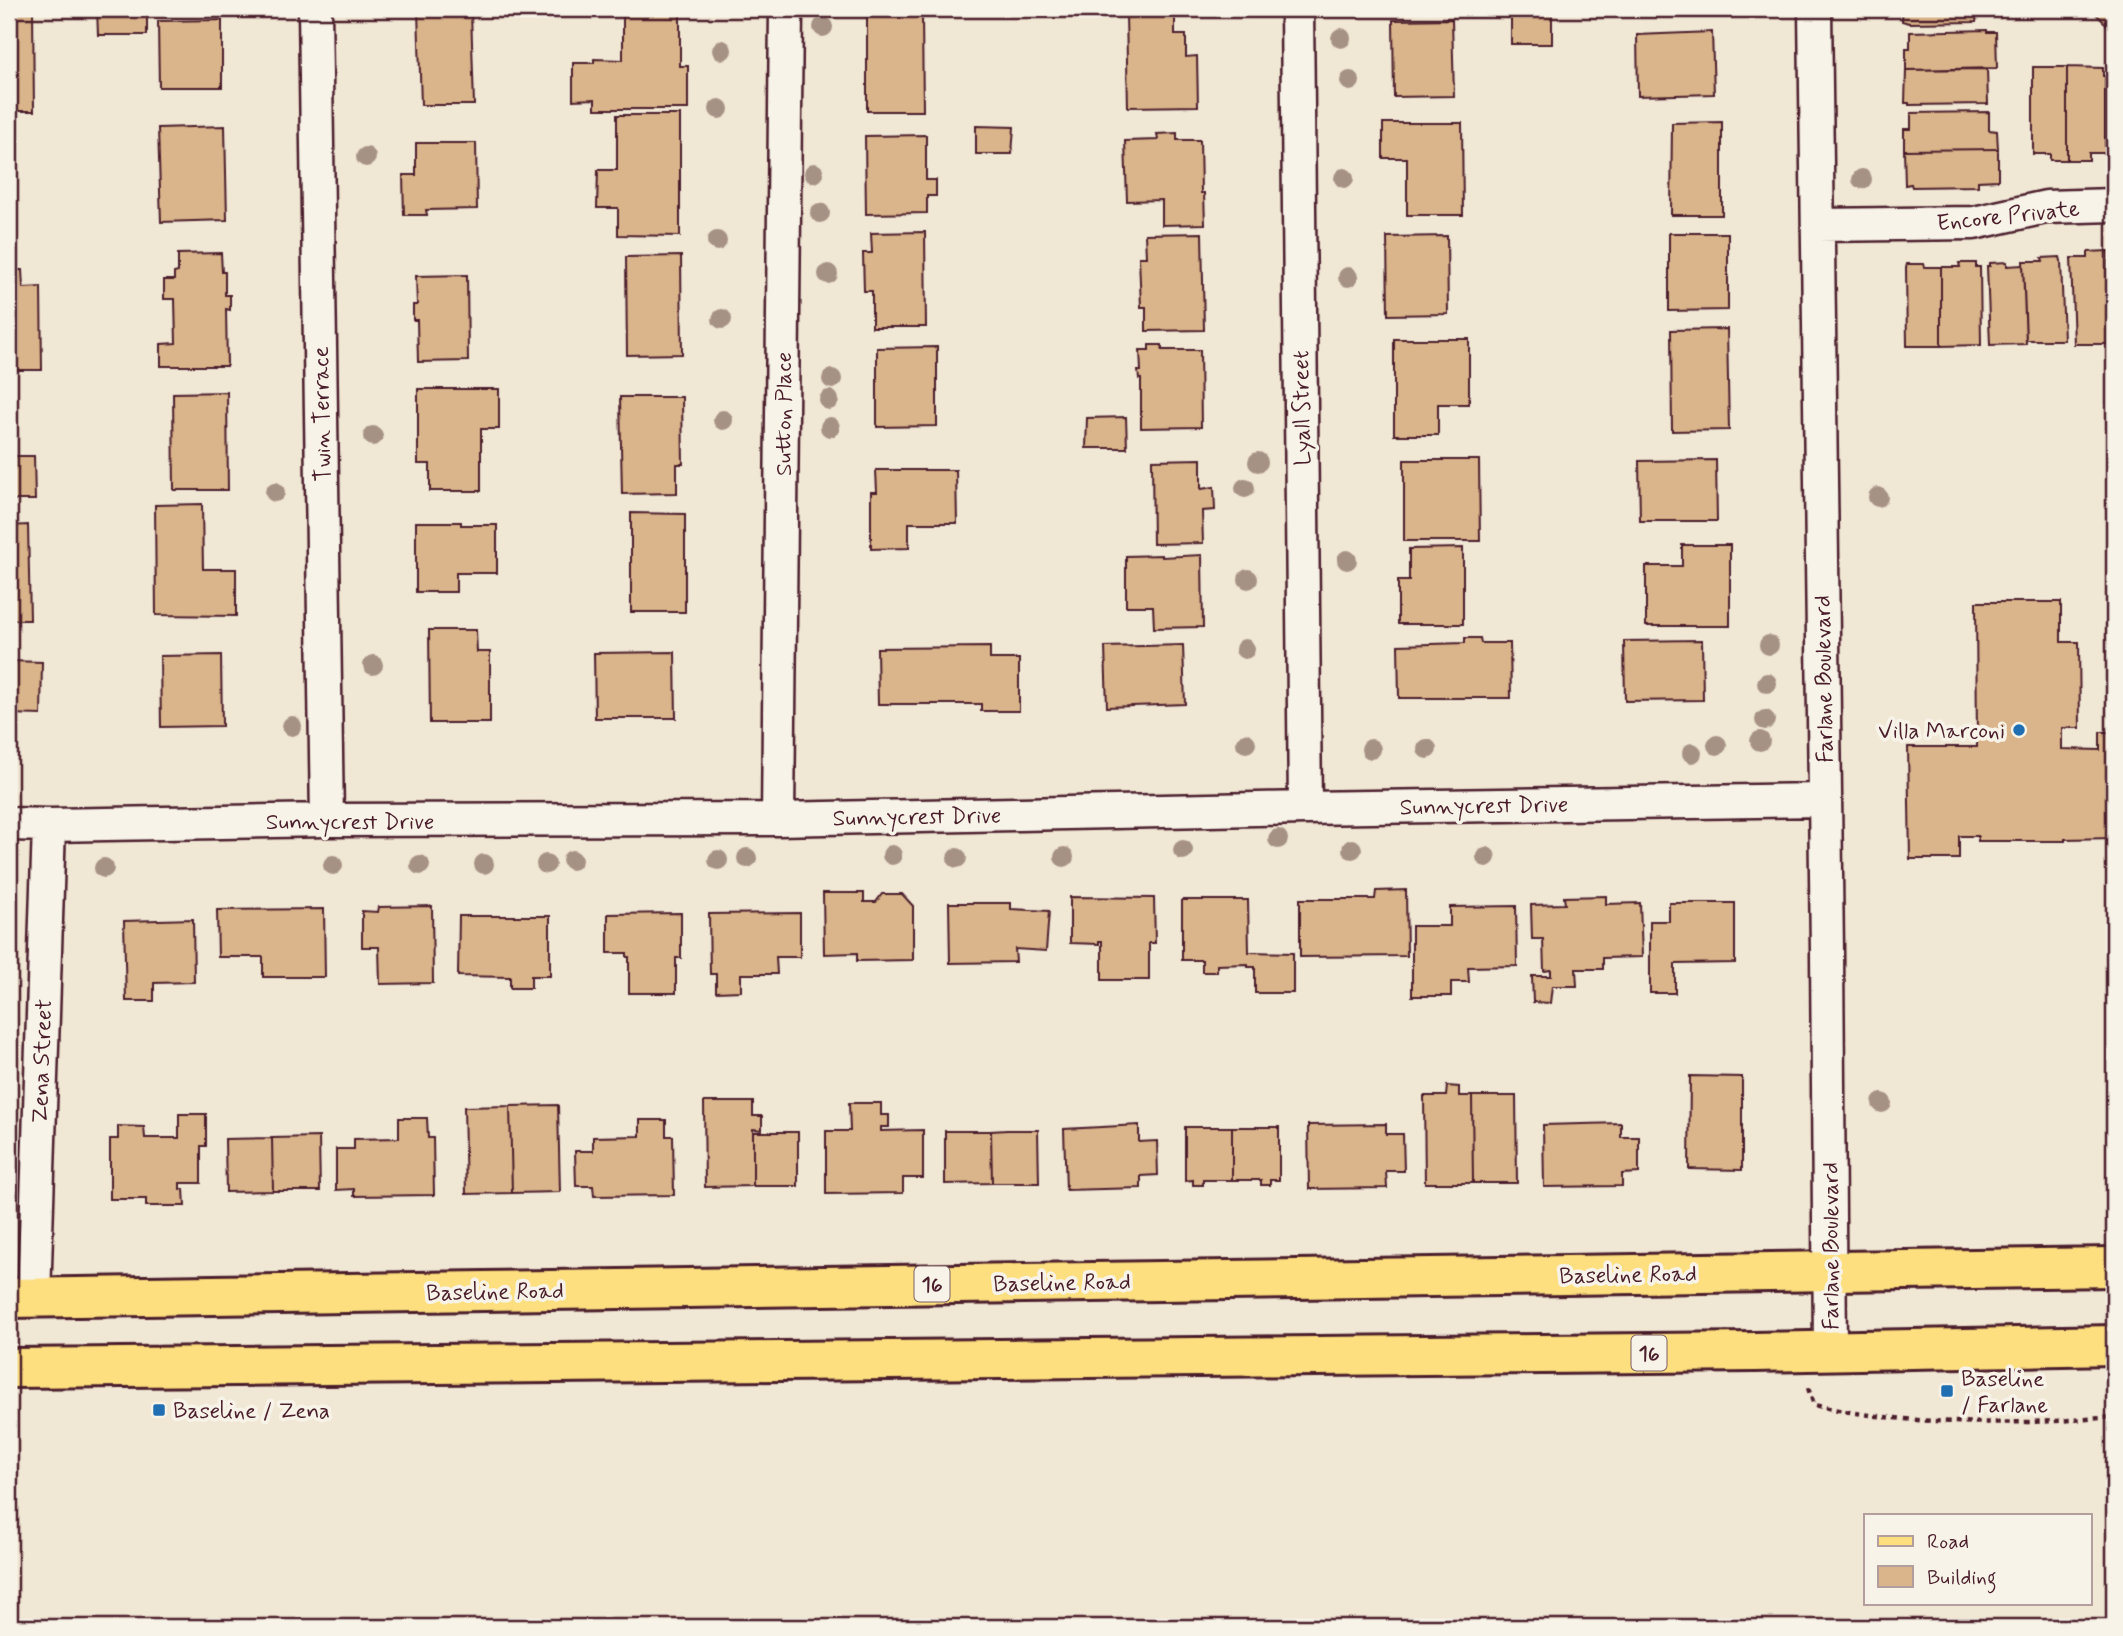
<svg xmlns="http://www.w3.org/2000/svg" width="2123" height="1636" font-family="Mynerve,sans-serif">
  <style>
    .building { fill: #dab58b; stroke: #4a1f2b; stroke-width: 2 }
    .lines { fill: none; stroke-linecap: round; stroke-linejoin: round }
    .street-casing { stroke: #4a1f2b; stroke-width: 37 }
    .primary-casing { stroke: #4a1f2b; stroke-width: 44 }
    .path { stroke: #4a1f2b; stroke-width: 4.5; stroke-dasharray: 5 5; stroke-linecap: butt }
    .street { stroke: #f7f3e8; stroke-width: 32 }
    .primary { stroke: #fddf80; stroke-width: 38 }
    .tree { fill: #a69285 }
    .poi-dot { fill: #1f6fb2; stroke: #f7f3e8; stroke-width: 2.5 }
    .labels { text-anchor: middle; stroke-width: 7; stroke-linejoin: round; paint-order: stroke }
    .shield { fill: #f7f3e8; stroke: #7e5f64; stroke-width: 2 }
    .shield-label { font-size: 21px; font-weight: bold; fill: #4a1f2b }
    .street-label { font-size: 23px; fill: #4a1f2b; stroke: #f7f3e8 }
    .poi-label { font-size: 23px; fill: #4a1f2b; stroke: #f7f3e8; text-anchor: start }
  </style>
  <rect width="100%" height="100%" fill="#f1e7d5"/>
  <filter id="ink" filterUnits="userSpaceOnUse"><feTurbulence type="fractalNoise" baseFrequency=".0143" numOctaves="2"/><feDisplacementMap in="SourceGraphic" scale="14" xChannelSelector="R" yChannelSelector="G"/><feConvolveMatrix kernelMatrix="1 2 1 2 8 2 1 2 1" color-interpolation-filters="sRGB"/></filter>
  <g filter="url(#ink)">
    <path class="building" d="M9,9h24l1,102h-25z
      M97,9h50v26h-49z
      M450,9h16v3h5l3,93h-53l-3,-94h32z
      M623,9h57v57h8v43h-93v-10l-22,1v-37h21v-4l29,1z
      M1511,9h41v35h-41z
      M1902,9h94v7h-19l-1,6 -67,1 -7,-2z
      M2091,9h23v17l-3,3z
      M1175,14v21h11v22l11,-1 1,50 -70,1 -2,-92z
      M867,16h55l1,95h-56z
      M1452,19l2,77 -60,1 -1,-77z
      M222,20v67h-63l-1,-66z
      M1987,30v2h9l1,36 -91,2v-22h4v-16z
      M1712,32l2,62 -76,2 -1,-61z
      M2033,67h34v93h-17v-6h-17z
      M2067,67l36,1v8h2v77h-16v7h-22z
      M1987,69l1,35 -79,1v-2h-4l1,-33z
      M1989,112v18l8,1 1,18 -94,1v-21h7v-16z
      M617,115h63v121l-62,-1v-27h-21l1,-38h19z
      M1722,122v93h-51l1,-92z
      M1383,123h79l1,92h-56v-57h-24z
      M225,126l2,94 -66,2 -3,-94z
      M976,126l38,1 -2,27h-36z
      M9,129h4l1,113h-5z
      M1177,133v7h23l1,53h3l1,31 -43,1v-25l-35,1 -2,-60 33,-1 -1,-6z
      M926,135v45h10v16h-9v17l-61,1 -1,-78z
      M416,143h60l1,66 -51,1 1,5h-23l-1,-40h13z
      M1998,149v31l-20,1v5l-66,1 -1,-3 -6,1 -1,-35z
      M925,232l1,95h-54v-36h-8l-1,-38h9l-1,-20z
      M1202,233l2,97 -58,1v-24h-5l-2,-50h7l-1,-23z
      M1669,233h59v77l-59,1z
      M1447,236l1,78 -60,1 -1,-78z
      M2108,251l1,93h-35l-3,-86h17v-6z
      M2108,251h6v93h-5z
      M221,253l1,19h3v23h5v15l-4,-1 1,57h-66v-22l15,-1 -1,-44h-11v-19h10v-7l4,-1v-18z
      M681,256l1,98 -55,1 -1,-98z
      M2060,257l1,4 3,79h-38l-3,-79h20l-1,-3z
      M2007,262v4l16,-1 3,79 -36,1 -3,-79h3v-3z
      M1959,263h17v4h4l1,78 -40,1v-79h19z
      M1907,264h17l1,3h16v79h-34l-1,-78z
      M9,270h13l1,18 18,-1 1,83h-33z
      M467,275l1,86 -50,1 -1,-42h-4v-15h4l-1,-29z
      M1727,329l2,101 -57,1 -1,-101z
      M1394,339h75v65h-31v31h-44z
      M1149,345h13v5h38l1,77 -60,1v-49h-2l-1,-8h3l-1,-21h9z
      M937,347v79l-60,1v-79z
      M9,381h5l1,75h19l1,44h-26z
      M418,389h81v40h-18v62h-51v-27h-12z
      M227,392l1,98h-54l-1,-97z
      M620,397h62l1,67h-6v29l-55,1z
      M1126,417l1,31h-41l1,-30z
      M1201,459v30l13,-2 1,23 -13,1 1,32 -50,1 -1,-84z
      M1404,460h75l1,81h-76z
      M1716,460l1,61h-77l-1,-60z
      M876,470h80l1,53h-48v25l-38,1v-57h6z
      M202,504l1,65h33v47l-80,-1 -1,-110z
      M631,513l54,1v98h-54z
      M416,522h45v3h36v48h-41v19h-40z
      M28,525l2,95h-21v-94z
      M1682,545h48v81h-84v-60h36z
      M1463,548v76h-65v-43h11v-32z
      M1162,555v2l40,-2 1,72 -49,1 -1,-22h-27v-50z
      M1976,602h85v40h18l1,86h-18v21l38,1v-18h14v106l-49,1v2h-87v-5h-19v23h-49l-2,-112h69z
      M429,630h47l1,22h13v71h-60z
      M1465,638h15l1,5h29l1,55h-112l-1,-53 67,-2z
      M1702,640l1,60 -78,1 -1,-60z
      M1183,645l2,59 -78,3 -2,-60z
      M990,647v12h29v52h-38v-7h-103l-1,-56z
      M675,652l1,66h-81l-1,-65z
      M221,655l1,71 -61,1 -1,-71z
      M9,661l33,1 -1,53 -32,-1z
      M1406,890l1,66 -107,1v-58h75l1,-8z
      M823,893h41v9h12l6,-8h20l11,12v54l-56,1v-8l-33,1z
      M1606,896v8l34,-1 2,54 -39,1v11h-27l1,17h-25l-2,17 -17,-1 -1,-26h19v-6l-7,1 -1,-32h-11l-1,-34 34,-1 -1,-7z
      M1070,897l84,1 1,45h-6v37h-47v-39h-3v3l-29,-1z
      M1182,900h66l1,52 44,1v40h-38v-26h-7v-3l-31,1v7h-15v-12h-20z
      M949,903h62v6l38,2 -3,40 -31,-2 1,13 -66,1z
      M1669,903h66v60l-60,1v29h-25v-72h19z
      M432,906l1,77 -53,1 -1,-37h-17v-36l16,1 1,-5z
      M1516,906l1,60 -49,1 1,15h-18v14h-39v-70h38v-19z
      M324,909l1,68h-62v-20h-45l-1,-47z
      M681,913v45h-5v35h-47v-36h-2v-4h-19v-39z
      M800,913v44h-24l1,17h-36v17l-25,1v-18h-6l-1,-60z
      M459,916h91v60h-19v12h-21v-11l-52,-1z
      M193,919l1,63 -40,1v18h-28l-2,-80z
      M1690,1076l52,1v93l-53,-1z
      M1447,1086l12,1v9h13l1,87h-48l-1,-87h22z
      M1472,1096h44l1,87h-44z
      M704,1102h49v14h9v14l-9,-1v57l-48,1z
      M849,1103h32v12h8v12h-8v4l42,-1v48h-20v15l-77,1v-63h24z
      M558,1105l2,87 -48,1 -2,-87z
      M510,1106l2,87 -46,1 -2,-87z
      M179,1114h27v32h-5v37h-21v6h4l1,17h-39v-7h-36v-60h8v-13l26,1 1,11h34z
      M399,1118h28l1,20h5l1,57 -80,1v-7l-18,1v-41h18v-10l45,-1z
      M640,1120h26v16h7l1,59 -80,1 -1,-10h-17l-1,-35h18v-14l47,-1z
      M1621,1123v14h18v36l-17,1v12l-78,1 -1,-62z
      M1386,1124v10h17l1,37h-18l1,17 -78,1 -1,-64z
      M1139,1125v17l18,-1 1,34 -17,1v12l-75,2 -2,-61z
      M1185,1127h47v53h-29v5h-10v-5l-8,1z
      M1232,1127h47v53h-9v5h-9v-5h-29z
      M1007,1130h31l1,53h-47l-1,-52z
      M945,1131h46l1,52 -47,1z
      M753,1132h45v54h-45z
      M319,1137l1,54h-47l-1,-53z
      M272,1138l1,53 -47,1 -1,-53z"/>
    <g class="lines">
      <g class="street-casing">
        <path id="street" d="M315,9l12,811
          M1297,9l8,799
          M1815,9l12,943 3,398
          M1818,225l156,-2 72,-16 68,-2
          M778,819l8,-810
          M9,824l40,1 278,-5 451,-1 527,-11 520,-8
          M34,1298l15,-473"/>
      </g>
      <g class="primary-casing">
        <path id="primary" d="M9,1298l2105,-31
          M9,1368l1746,-16 359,-7"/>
      </g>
      <path class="path" d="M1808,1388l6,17c97,22 202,20 300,12"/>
      <use href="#street" class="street"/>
      <use href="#primary" class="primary"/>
    </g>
    <g class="tree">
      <circle cx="823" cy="27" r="10"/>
      <circle cx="1341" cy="38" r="10"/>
      <circle cx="722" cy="50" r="10"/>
      <circle cx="1350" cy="81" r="10"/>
      <circle cx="719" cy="109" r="10"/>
      <circle cx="366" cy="157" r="10"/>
      <circle cx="814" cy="173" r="10"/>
      <circle cx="1344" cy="178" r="10"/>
      <circle cx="1862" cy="179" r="10"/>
      <circle cx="820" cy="213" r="10"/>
      <circle cx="717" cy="241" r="10"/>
      <circle cx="828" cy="274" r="10"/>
      <circle cx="1348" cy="277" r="10"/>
      <circle cx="722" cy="319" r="10"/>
      <circle cx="832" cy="379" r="10"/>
      <circle cx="829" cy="400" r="10"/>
      <circle cx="723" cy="420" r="10"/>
      <circle cx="830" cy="427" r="10"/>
      <circle cx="373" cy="436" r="10"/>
      <circle cx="1258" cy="462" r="10"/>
      <circle cx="1245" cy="488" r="10"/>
      <circle cx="275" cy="492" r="10"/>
      <circle cx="1878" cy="497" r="10"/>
      <circle cx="1347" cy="560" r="10"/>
      <circle cx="1248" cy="579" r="10"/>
      <circle cx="1769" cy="645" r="10"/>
      <circle cx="1245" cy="649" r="10"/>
      <circle cx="373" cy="665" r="10"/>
      <circle cx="1767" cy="683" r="10"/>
      <circle cx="1765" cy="720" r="10"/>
      <circle cx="292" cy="726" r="10"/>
      <circle cx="1760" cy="741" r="10"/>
      <circle cx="1246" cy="743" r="10"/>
      <circle cx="1717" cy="745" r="10"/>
      <circle cx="1371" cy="749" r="10"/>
      <circle cx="1427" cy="749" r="10"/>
      <circle cx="1692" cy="753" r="10"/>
      <circle cx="1278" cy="839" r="10"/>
      <circle cx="1352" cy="849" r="10"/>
      <circle cx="1183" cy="850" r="10"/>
      <circle cx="892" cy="855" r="10"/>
      <circle cx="1064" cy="857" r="10"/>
      <circle cx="1486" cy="857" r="10"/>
      <circle cx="747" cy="858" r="10"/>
      <circle cx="957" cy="858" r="10"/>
      <circle cx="572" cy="860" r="10"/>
      <circle cx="718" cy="860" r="10"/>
      <circle cx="484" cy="864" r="10"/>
      <circle cx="546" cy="864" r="10"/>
      <circle cx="333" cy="865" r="10"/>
      <circle cx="420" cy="865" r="10"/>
      <circle cx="104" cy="868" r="10"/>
      <circle cx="1882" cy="1103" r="10"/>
    </g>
  </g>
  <g class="poi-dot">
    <circle cx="2019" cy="730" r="7"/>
    <rect x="1940" y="1384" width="14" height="14" rx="3.5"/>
    <rect x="152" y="1403" width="14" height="14" rx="3.5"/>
  </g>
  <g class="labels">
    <g class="shield">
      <rect x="914.5" y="1266.5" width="35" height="35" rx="5"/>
      <rect x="1631.5" y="1335.5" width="35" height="35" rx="5"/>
    </g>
    <g class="shield-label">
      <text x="932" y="1291">16</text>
      <text x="1649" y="1360">16</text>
    </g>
    <g class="street-label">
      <text transform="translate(2008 215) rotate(-6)" y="8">Encore Private</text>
      <text transform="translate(1301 408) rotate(-91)" y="8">Lyall Street</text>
      <text transform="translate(321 414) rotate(-91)" y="8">Twin Terrace</text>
      <text transform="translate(783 414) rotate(-90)" y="8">Sutton Place</text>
      <text transform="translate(1823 679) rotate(-91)" y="8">Farlane Boulevard</text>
      <text transform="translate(1484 805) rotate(-1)" y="8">Sunnycrest Drive</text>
      <text transform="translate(917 816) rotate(-1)" y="8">Sunnycrest Drive</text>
      <text x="350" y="829">Sunnycrest Drive</text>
      <text transform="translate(41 1061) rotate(-88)" y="8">Zena Street</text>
      <text transform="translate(1830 1246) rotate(-90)" y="8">Farlane Boulevard</text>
      <text transform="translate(1628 1274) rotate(-1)" y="8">Baseline Road</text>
      <text transform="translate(1062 1282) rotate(-1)" y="8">Baseline Road</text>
      <text transform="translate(495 1291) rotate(-1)" y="8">Baseline Road</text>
    </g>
    <g class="poi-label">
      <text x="2005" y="738" text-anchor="end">Villa Marconi</text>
      <text x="1961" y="1386">Baseline<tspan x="1961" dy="26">/ Farlane</tspan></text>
      <text x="173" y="1418">Baseline / Zena</text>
    </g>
  </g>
  <rect width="2123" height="1636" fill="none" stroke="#f7f3e8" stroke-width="35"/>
  <rect x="18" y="18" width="2088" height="1601" fill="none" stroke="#4a1f2b" stroke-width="2.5" filter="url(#ink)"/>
  <rect x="1864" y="1514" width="228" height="91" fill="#f7f3e8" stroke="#b29e9c" stroke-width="2"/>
  <rect x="1878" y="1536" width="35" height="10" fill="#fddf80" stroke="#b29e9c" stroke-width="2"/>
  <text x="1927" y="1548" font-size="21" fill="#4a1f2b">Road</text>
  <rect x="1878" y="1566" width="35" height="21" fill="#dab58b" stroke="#b29e9c" stroke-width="2"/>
  <text x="1927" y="1584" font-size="21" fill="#4a1f2b">Building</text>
</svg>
